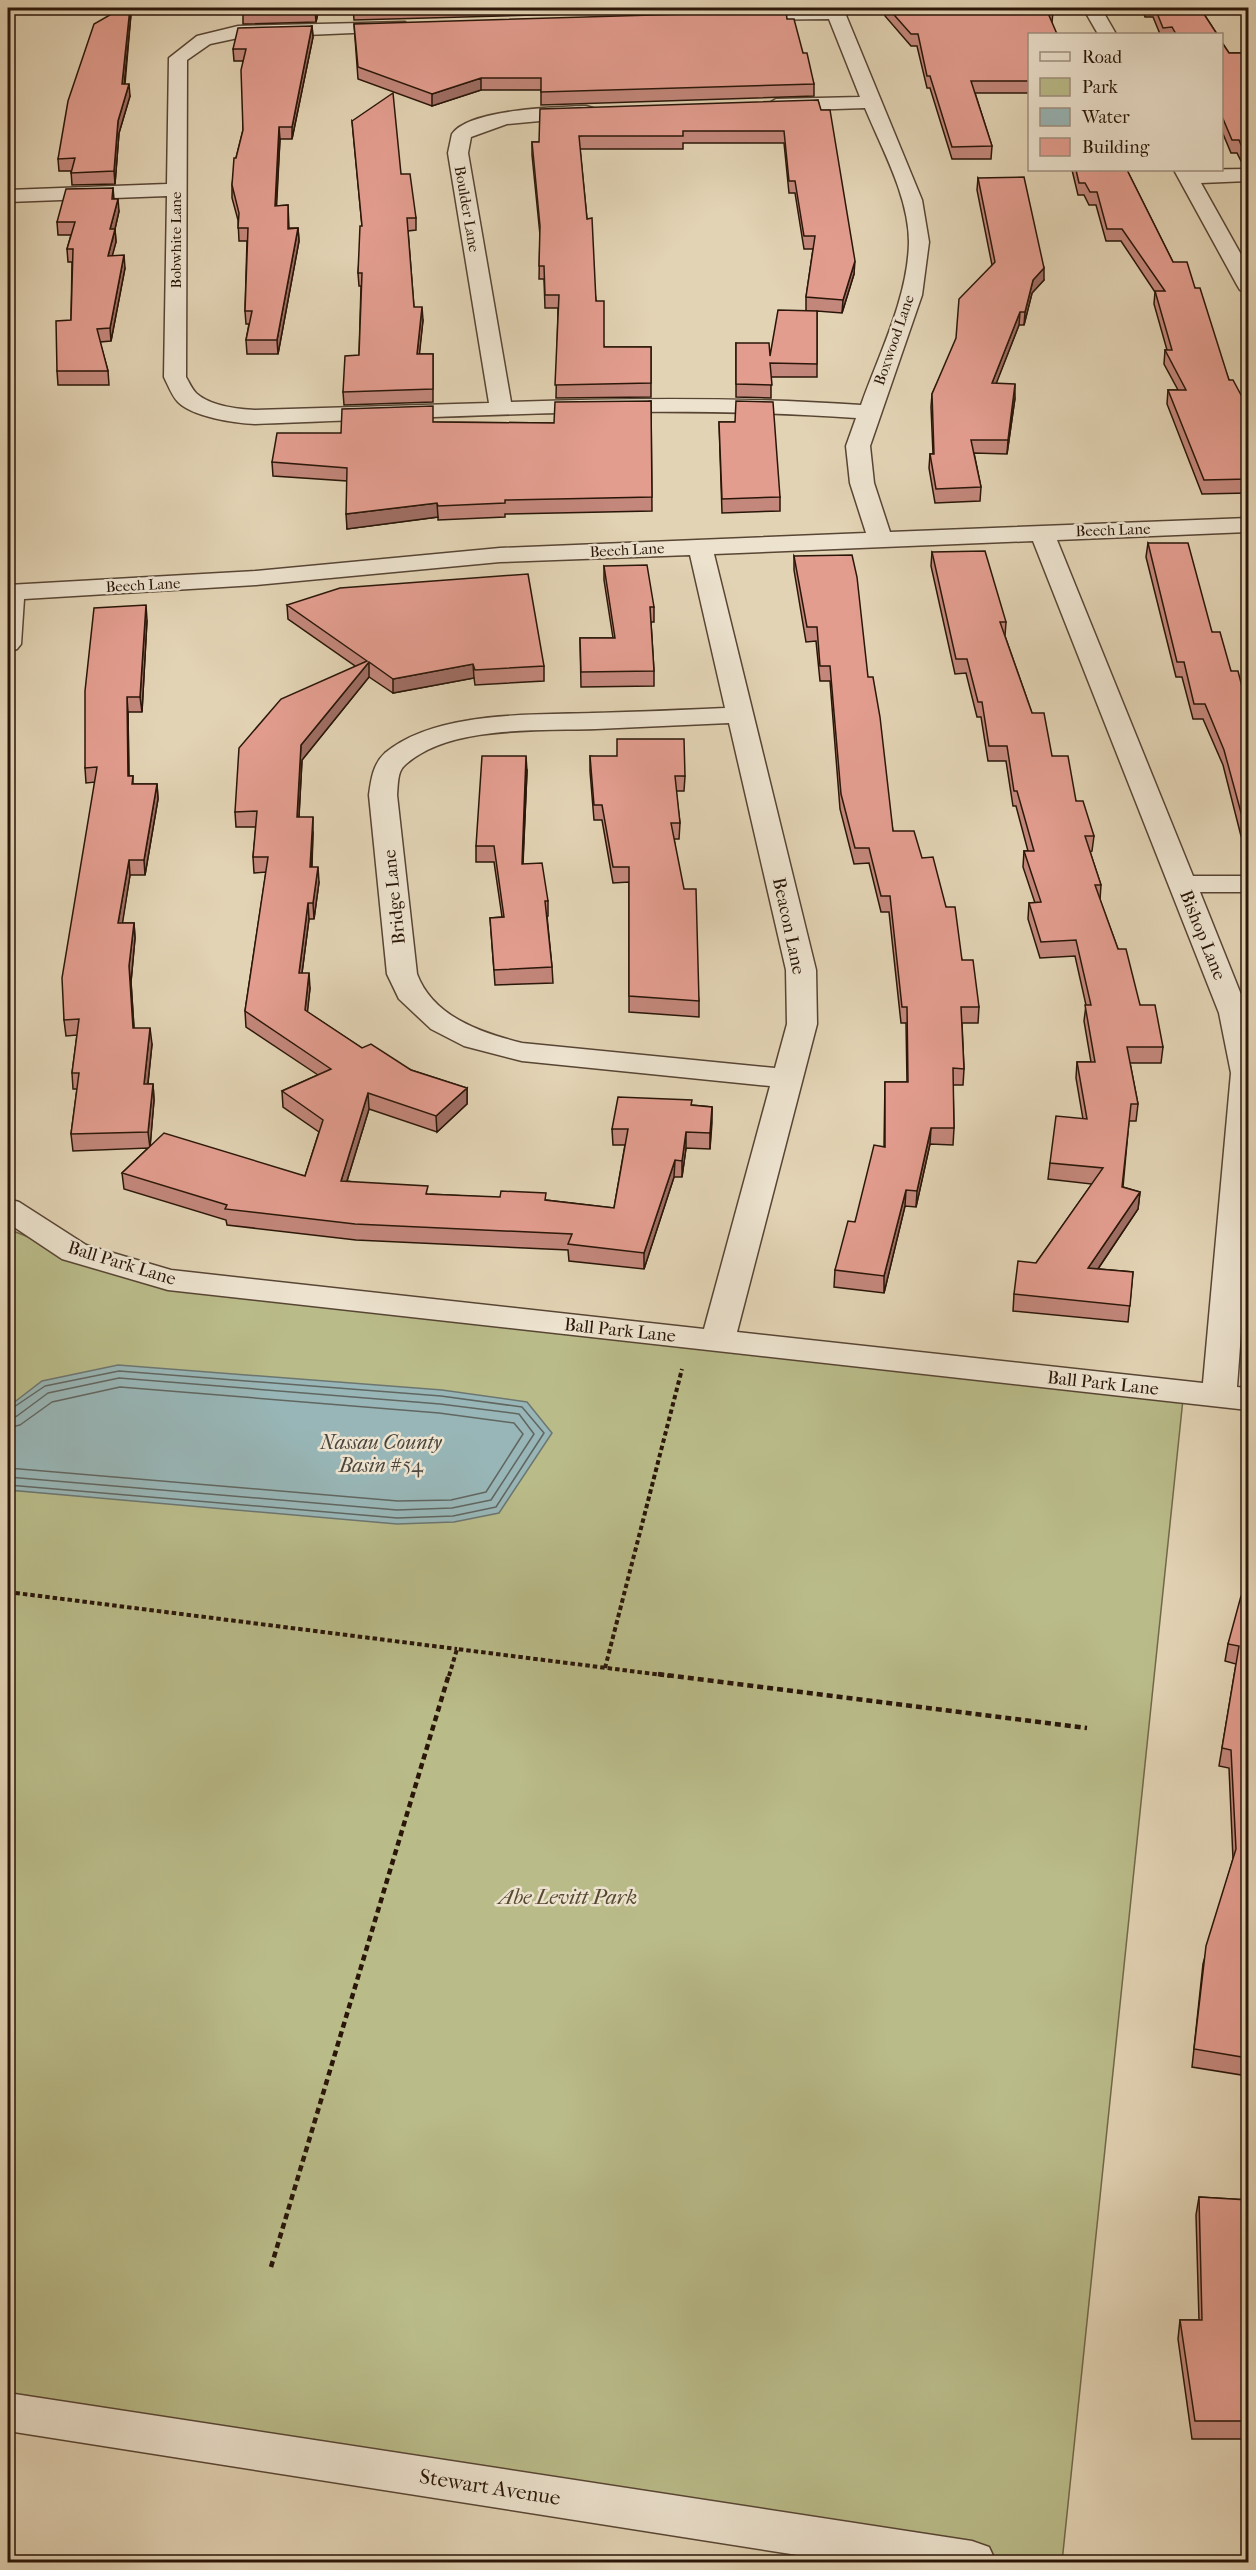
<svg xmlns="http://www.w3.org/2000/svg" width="1256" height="2570" font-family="'IM FELL French Canon',serif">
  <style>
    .green { fill: #b9bb89; stroke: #726849; stroke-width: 1.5 }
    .water { fill: #98b6b7; stroke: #6c7671; stroke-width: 1.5 }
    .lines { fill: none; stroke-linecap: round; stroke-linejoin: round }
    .shore { stroke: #616660; stroke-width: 1.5 }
    .minor-casing { stroke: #584534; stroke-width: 3 }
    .tertiary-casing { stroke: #584534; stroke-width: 3 }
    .path-far1 { stroke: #2a1609; stroke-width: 4; stroke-dasharray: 4.5 3; stroke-linecap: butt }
    .path { stroke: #2a1609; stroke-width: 4.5; stroke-dasharray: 6 4; stroke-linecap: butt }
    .minor { fill: #ece2ce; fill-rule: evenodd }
    .tertiary { fill: #ece2ce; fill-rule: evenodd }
    .wall { fill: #c3877b; stroke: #2a1609; stroke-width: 1.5 }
    .shaded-wall { fill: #9f6e64; stroke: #2a1609; stroke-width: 1.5 }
    .building { fill: #e39d8f; stroke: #2a1609; stroke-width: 1.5 }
    .labels { text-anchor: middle; stroke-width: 5; stroke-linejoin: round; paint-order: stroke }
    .far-street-label { font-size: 15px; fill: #2a1609; stroke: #ece2ce }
    .street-label { font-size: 18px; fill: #2a1609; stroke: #ece2ce }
    .water-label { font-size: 20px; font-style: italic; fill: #4b463d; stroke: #ece2ce }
    .near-park-label { font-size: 21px; font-style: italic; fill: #55482f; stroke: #ece2ce }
    .near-street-label { font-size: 21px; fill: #2a1609; stroke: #ece2ce }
  </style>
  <rect width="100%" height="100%" fill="#e2d3b4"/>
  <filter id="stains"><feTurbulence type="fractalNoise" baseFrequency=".00333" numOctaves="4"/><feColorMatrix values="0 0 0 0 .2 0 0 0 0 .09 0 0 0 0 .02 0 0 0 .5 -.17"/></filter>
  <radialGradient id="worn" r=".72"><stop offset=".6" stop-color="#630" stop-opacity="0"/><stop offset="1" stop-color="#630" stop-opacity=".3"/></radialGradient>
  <path class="green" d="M8,1229l145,57 1030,113 -121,1163h-40l-1014,-158z"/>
  <path class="water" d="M118,1365l324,25 85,12 25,31 -53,80 -45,9 -57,2 -389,-34v-83l34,-26z"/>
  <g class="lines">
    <path class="shore" d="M8,1411l37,-25 74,-15 322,25 81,11 22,26 -48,74 -43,9 -56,2 -389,-33
      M8,1419l9,-3 31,-23 71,-15 321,26 79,10 15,20 -43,66 -39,8 -55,2 -389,-33
      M8,1428l12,-3 32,-23 68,-15 319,26 75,10 9,11 -37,58 -35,8 -53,1 -390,-33"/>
    <g class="minor-casing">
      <path id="minor" d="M843,8l79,192 7,42 -7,53 -52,151 4,37 16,49 358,-14v14l-191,8 136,336h55v16h-48l48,120v225l-11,150 11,1v22l-1080,-120 -106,-31 -54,-36v-24l11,3 67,43 85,25 533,59 66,-243 -248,-25 -58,-15 -33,-17 -32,-30 -12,-25 -18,-179c2,-15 4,-31 16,-42 50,-42 146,-38 208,-40 44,-1 88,-3 132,-5l-35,-153 -190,7 -244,23 -232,14 -3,45 -4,5 -9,3v-67l248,-14 244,-23 366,-15 -16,-50 -4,-37 10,-28c-200,-14 -401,-1 -601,6 -21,-1 -62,-7 -77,-22 -6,-6 -10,-17 -14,-25l3,-181 -159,6v-12l159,-6 2,-126 28,-22 41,-10 167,-4 3,4 -9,5 -161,7 -28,6 -23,16 -1,317c3,5 6,12 10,16 14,13 41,16 59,17l234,-7 -41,-250 4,-19c17,-25 105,-27 134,-28l7,2 3,4 -3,4 -86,8 -36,13 -3,16 43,249c117,-4 233,-5 350,3 18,-51 47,-107 48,-163 0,-45 -27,-93 -44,-134l-89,3 -10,-6 10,-6 84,-2 -31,-78 -87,1 -9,-5 9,-5zM1033,541l186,472 12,60 -28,310 -466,-51 80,-308 -1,-54 -102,-416zM729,723l57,247 1,54 -12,44 -253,-25c-40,-10 -89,-26 -105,-69l-20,-179c1,-9 0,-24 8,-30 44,-40 134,-34 191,-36 44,-2 89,-4 133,-6z
        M1083,8h18l15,26h-18z
        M1248,169v12l-47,2 47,84v24l-8,-1 -3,-5 -63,-115z"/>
    </g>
    <g class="tertiary-casing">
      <path id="tertiary" d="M8,2393l964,148 17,6 7,15h-154l-834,-131z"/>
    </g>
    <path class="path-far1" d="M8,1592l449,57
      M605,1668l77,-299
      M449,1676l8,-27 213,27"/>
    <path class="path" d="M658,1674l429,54
      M271,2267l178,-593"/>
    <use href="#minor" class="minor"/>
    <use href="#tertiary" class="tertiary"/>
  </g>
  <path class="wall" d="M228,8h91l-3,14 -73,2v-13h-15z
    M353,8h431l-430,12z
    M883,8h167l3,4 -1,10 -23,12v59h-54l17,53 -1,13h-39l-22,-71h-3l-10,-42h-6l-26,-30z
    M1142,8h58l17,26h-57l-7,-17h-8z
    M131,14l-6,70 5,12 -11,37 -4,51 -43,1 -1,-14h-12l-1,-12z
    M787,19l16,34 11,31v12l-273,9v-15h-60l-49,16 -74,-27 -4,-55z
    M312,26l1,11 -21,102h-12l-4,67 12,-1 1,23h9l1,13 -21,113h-31l-1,-14 3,-16h-3l-1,-13 2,-70h-8l-1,-21 -6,-22v-13l4,-27 7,-28v-69h-9l-1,-12z
    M1221,41l8,12h19v114h-4l-7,-14h-6l-10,-24z
    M818,100l36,174 -12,39 -25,-2v66h-46v21l-35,-1v-54l34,13 36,-46v-13l7,-48h-9l-9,-56h-6l-5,-50h-101v6h-103l7,70 9,82 8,46h47v50l-95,1 2,-90h-13l-1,-29h-5l1,-44 -8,-80v-13h7z
    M352,121l49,53 15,44v12l-8,1 6,76 9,13 -4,34h14v48l-89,3 -1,-13 16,-37 2,-69h-2l-1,-13 4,-47z
    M1072,170h55l46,92 22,26 34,92 19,28v85l-46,1 -35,-90 1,-14h10l-14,-26 1,-14h2l-13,-46 1,-12 -34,-51h-15l-10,-36h-7l-5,-10h-6z
    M978,178l66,102 -12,13 -8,32h-5l-23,58 19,15 -8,56 -33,-1 7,34 -1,14 -45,2 -6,-35 1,-14h3l-2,-47 1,-13 60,-129 -15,-75z
    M113,188l1,11 5,12 -4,18 1,13 -4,13 13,13 -14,73 -11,1 8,29 1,14h-51l-1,-14 14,-51 1,-58h-4l-1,-13 4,-14h-13l-1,-13z
    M651,401l1,110 -147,3v3l-67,3v-3l-91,12v-48l-74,-5 -1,-14 69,-29 92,-11 121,1z
    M719,422h16l45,75v14l-58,2z
    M1148,543l64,89 19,39 17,39v126h-7l-18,-71 -20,-46h-10l-11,-42h-6l-30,-120z
    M932,552l74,70 -1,14 27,77 20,43 24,45 18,35 -2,15 -2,1 11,33 -1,15 18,49 22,56 23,42 -2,16h-31l8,41 -2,17h-7l-6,66 17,5 -2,17 -40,60 35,3 -5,50 -115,-11 1,-17 78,-110 -44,-5 2,-16 33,-44 -7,-41 1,-16h14l-7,-41 2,-16 -11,-49 -35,2 -12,-39 1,-16h6l-12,-36 1,-16h4l-12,-45h-3l-7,-45h-18l-7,-44h-4l-11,-44 -11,1 -24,-108z
    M794,556l74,121 25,154 29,27 24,49 16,53 17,47 -1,16h-16l2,46 -1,16h-10l1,43 -1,17 -23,-1 -14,63 -11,-1 -21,87 -50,-6 1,-17 20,-48 29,-75 1,-65h22l-1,-59h-5l-12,-111h-8l-12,-49 -15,1 -14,-55 -10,-128h-10l-4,-40 -10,1 -12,-72z
    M604,566l50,41v15h-3l3,49v15l-73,1 -1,-49h33l-9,-58z
    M287,605l257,61v15l-69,4 -1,-7 -81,15 -24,-16 -67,83 -3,57 14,15 -1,35 7,15 -5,37h-5l-7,54 8,15 -3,24 55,36 49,22 56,18v16l-30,28 -68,-23 -22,72 81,13 118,6 68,8 11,-63h-12l-1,-16 79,-24 21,2 -2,42 -24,-1 -4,29h-8l-30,92 -75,-8 -1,-11 -212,-10 -129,-15 -1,-5 -102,-31 -2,-16 26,-25 -75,3 -2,-17 6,-45h-4l-1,-16 5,-38 -11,1 -2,-16 31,-238 -9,1 -1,-15 62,-148 -5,92h-14l1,64h4v8h24l1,15 -13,76h-15l-8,48h12l1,15 -4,44 3,46 18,16 -4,40h5l1,16 -4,46 155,30 14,-44 -36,-25 -1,-16 36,-16 -72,-48 -1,-16 21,-139 -12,1 -1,-16 3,-30h-20l-1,-15 120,-146 -67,-47z
    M590,756l95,20 -1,15h-8l4,32 -1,16h-5l25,162v16l-70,-5v-130l-16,1 -11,-63h-8l-4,-49z
    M527,771l-4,93 25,37v15h-1l5,51 1,16 -58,2 -5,-67 12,-1 -8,-55h-18v-16z
    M1246,1439h2v73h-2l-2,-56z
    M1248,1597v479l-56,-9 11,-103 30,-105 -4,-91 -10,-2 17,-102 -11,-3 3,-17z
    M1199,2197l49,3v239h-56l-14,-100 2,-19h19l-3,-105z"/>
  <path class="shaded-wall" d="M130,8h1v6l-8,82 -1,-12z
    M316,8h3l-3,14 -1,-12z
    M312,26l1,11 -21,102v-12z
    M481,78v12l-49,16v-12z
    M129,84l1,12 -11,37 -4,51 -1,-13 4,-50z
    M279,127l1,12 -4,79 -1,-12z
    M118,199l1,12 -7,31 -2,-13z
    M298,228l1,13 -21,113 -1,-14z
    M115,229l1,13 -7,26 -1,-12z
    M124,255l1,13 -14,73 -1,-13z
    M855,261l-1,13 -12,39 1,-13z
    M1044,268v12l-12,13 -8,32 1,-13 8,-32z
    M422,307l1,13 -5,48 -1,-14z
    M1020,312l-1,13 -28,72 1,-14z
    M1015,384v14l-8,56 1,-14z
    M437,503l1,14 -91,12 -1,-15z
    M146,605l1,15 -5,92 -2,-15z
    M369,662v15l-67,83 -4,73 -1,-16 4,-72z
    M473,664l1,14 -81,15v-14z
    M127,697l1,15 1,80 -1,-16z
    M526,756l1,15 -5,109v-16z
    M157,784l1,15 -13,76 -1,-15z
    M313,817v15l-2,50 -1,-15z
    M129,860l1,15 -10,64 -2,-16z
    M318,867l1,15 -5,37 -1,-16z
    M308,903l1,16 -9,69 -1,-15z
    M134,923l1,15 -4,44 4,62 -6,-78z
    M309,973l1,15 -4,38 -1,-16z
    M150,1028l2,16 -6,56 -2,-16z
    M153,1084l1,16 -4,48 -2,-16z
    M467,1088v16l-30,28 -1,-16z
    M368,1093l1,16 -27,88 -1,-16z
    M712,1107v16l-2,26v-16z
    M931,1128l-1,16 -14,63 1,-16z
    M686,1132v16l-4,29v-16z
    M675,1160l-1,17 -30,92v-16z
    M906,1190l-1,16 -21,87v-17z
    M1140,1192l-2,17 -51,76 1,-17z"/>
  <path class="building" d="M122,8h8l-8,76h7l-11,37 -4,50 -43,2 4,-15 -17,1 10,-58 26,-77z
    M244,8h72l-1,2 -73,2z
    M353,8h45l-45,1z
    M888,8h162l3,4 -5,1 9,21h-28v47h-58l21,65 -40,1 -22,-71h-3l-9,-42h-7z
    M1155,8h45l17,26h-41l-4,-7 -9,1z
    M786,11l1,8h7l9,34h4l7,31 -273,8v-14h-60l-49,16 -74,-27 -4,-43z
    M312,26l-20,101h-13l-4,79 13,-1v24l10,-1 -21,112h-31l6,-29h-7l3,-83h-10l1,-15 -7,-28 2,-27h2l7,-28 -2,-60 5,-21h-13l5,-21z
    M1221,41l8,12h19v102l-3,-1 -6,-14h-7l-11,-26z
    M393,93l8,81h9l6,44h-9l7,89h8l-5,47h16v35l-90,3 2,-36 14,-1 3,-82h-4l2,-47h2l-10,-105z
    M818,100l3,10h9l25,151 -12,39 -37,-3 9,-61h-11l-9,-55h-6l-5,-50h-101v5h-104l8,83 5,-1 4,83h8v46h47v36l-96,2 4,-90h-14l-1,-29h-5l1,-40 -8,-84h7l1,-33z
    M1076,170h51l46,92h14l8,26h5l29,92h4l15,28v71l-44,1 -36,-90h18l-21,-40h7l-17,-59h10l-43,-62h-15l-10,-37h-7l-5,-9h-6z
    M1024,177l20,91 -11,12 -8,32h-5l-28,71 23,1 -7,56h-37l10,47 -45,2 -6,-35h4l-2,-60 24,-56 3,-39 36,-37 -17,-84z
    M113,188l-1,11h6l-8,30h5l-7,27 16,-1 -14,73 -13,1 11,42h-51l-1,-50 15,-1 2,-71h-6l8,-27h-18l9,-33z
    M778,310l39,1v53l-47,-1 2,22 -36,-1v-41h33l1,13z
    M651,401l1,96 -147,3v3l-67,3 -1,-3 -91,11 1,-46 -75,-6 5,-29h64l1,-24 91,-3v16l121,1 1,-21z
    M736,401l37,1 7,95 -58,2 -3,-77h16z
    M1148,543h40l24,89h8l11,39h7l10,39v110h-5l-19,-70 -19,-46h-11l-10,-42h-7z
    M985,551l21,71h-6l32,91h12l8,43h16l8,45h7l11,35h-9l16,49h-6l23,64h8l14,56h15l8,42h-36l11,57h-7l-9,83 18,5 -52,76 45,4 -3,34 -116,-12 4,-33 18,2 67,-95 -53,-5 6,-47 31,3 -10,-57h18l-10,-57h6l-15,-65 -35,2 -12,-39 12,-1 -17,-51h10l-17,-60h-3l-7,-45h-18l-7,-44h-4l-11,-43h-11l-24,-107z
    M852,555l5,22 11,100h5l7,40 13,114h21l8,27 11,-1 13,50h9l7,53h11l6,47h-18l3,62 -11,-1 1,60h-23l-14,63 -11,-1 -22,86 -49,-6 13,-49 7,1 19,-77 11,2v-65h23l-1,-75h-5l-12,-111h-9l-12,-48h-14l-14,-54 -11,-128h-10l-3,-39h-10l-13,-71z
    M647,565l7,42h-4l4,64 -73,1 -1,-34h35l-11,-72z
    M528,574l16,92 -69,4 -2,-6 -80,15 -24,-17 -68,83 -4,72h16l-3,50h8l-5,36h-5l-9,70h10l-4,37 57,38 9,-4 40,26 56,18 -31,28 -68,-23 -27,88 87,5 -2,8 74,3 1,-6 45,2 -1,7 69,8 14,-79h-16l6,-32 74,3 -1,5 21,2 -2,26 -24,-1 -4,29 -7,-1 -31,93 -76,-9 4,-10 -217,-10 -130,-15 2,-4 -105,-32 42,-40 141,43 18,-56 -41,-29 49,-22 -86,-58 23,-154h-15l4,-46 -22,1 4,-64 42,-49 86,-38 -80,-56 53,-17z
    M146,605l-6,92h-13l1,79h5l-1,8h25l-13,76h-15l-11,63h16l-5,43 4,62h17l-6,56h9l-5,48 -77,2 8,-61h-7l7,-54 -15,1 -2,-42 35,-211 -12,1v-77l9,-83z
    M617,739h67l1,37h-10l5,47h-9l13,66h12l3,112 -70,-5v-129h-16l-11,-62h-8l-4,-49h27z
    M482,756h44l-4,108 20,-1 6,38h-3l7,66 -58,3 -4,-52 14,-1 -10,-71h-18z
    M1246,1439h2v53z
    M1241,1596l7,1v461l-54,-9 12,-103 30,-97 -5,-99 -9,-2 17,-102 -11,-2z
    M1199,2197l49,3v221h-53l-15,-101h22z"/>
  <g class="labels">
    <g class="far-street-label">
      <text transform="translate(467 209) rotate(80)" y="5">Boulder Lane</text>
      <text transform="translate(176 240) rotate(-90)" y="5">Bobwhite Lane</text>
      <text transform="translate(894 340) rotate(-71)" y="5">Boxwood Lane</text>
      <text transform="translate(1113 530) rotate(-2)" y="5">Beech Lane</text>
      <text transform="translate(627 550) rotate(-3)" y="5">Beech Lane</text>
      <text transform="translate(143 585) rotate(-3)" y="5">Beech Lane</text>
    </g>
    <g class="street-label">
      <text transform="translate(394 897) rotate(-96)" y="6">Bridge Lane</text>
      <text transform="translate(789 926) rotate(78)" y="6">Beacon Lane</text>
      <text transform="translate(1203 935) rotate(68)" y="6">Bishop Lane</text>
      <text transform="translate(122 1263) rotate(17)" y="6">Ball Park Lane</text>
      <text transform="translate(620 1330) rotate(6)" y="6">Ball Park Lane</text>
      <text transform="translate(1103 1383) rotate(6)" y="6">Ball Park Lane</text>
    </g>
    <g class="water-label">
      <text x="381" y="1449">Nassau County<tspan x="381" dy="23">Basin #54</tspan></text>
    </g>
    <g class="near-park-label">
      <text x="568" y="1904">Abe Levitt Park</text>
    </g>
    <g class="near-street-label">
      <text transform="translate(490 2487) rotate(9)" y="7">Stewart Avenue</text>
    </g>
  </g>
  <rect width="1256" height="2570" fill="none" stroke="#e2d3b4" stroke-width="30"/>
  <rect x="9" y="9" width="1238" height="2552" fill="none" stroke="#2a1609" stroke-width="3"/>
  <rect x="15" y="15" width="1226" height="2540" fill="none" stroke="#2a1609" stroke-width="1.5"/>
  <rect x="1028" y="33" width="195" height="138" fill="#ece2ce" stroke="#9e907f" stroke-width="1.5"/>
  <rect x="1040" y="52" width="30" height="9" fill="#ece2ce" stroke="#9e907f" stroke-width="1.5"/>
  <text x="1082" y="63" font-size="18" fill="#2a1609">Road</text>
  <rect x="1040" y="78" width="30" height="18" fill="#b9bb89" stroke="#9e907f" stroke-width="1.5"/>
  <text x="1082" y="93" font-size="18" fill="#2a1609">Park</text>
  <rect x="1040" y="108" width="30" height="18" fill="#98b6b7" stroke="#9e907f" stroke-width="1.5"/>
  <text x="1082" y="123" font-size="18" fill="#2a1609">Water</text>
  <rect x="1040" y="138" width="30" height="18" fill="#e39d8f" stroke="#9e907f" stroke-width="1.5"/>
  <text x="1082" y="153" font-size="18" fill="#2a1609">Building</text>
  <rect width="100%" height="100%" filter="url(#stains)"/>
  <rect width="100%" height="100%" fill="url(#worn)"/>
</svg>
